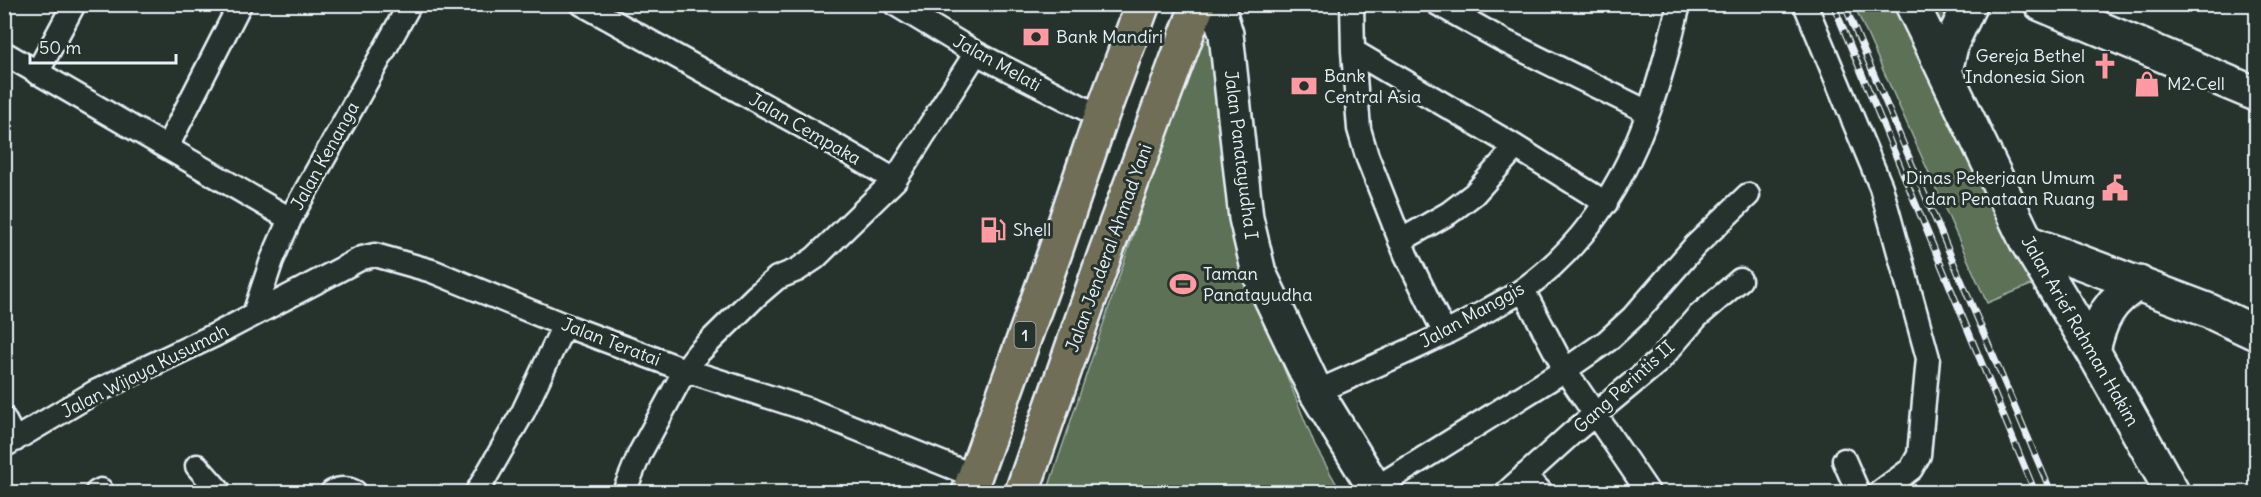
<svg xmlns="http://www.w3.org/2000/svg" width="2261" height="497" font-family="Delius,sans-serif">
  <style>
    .green { fill: #5b7155; stroke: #a2b1a6; stroke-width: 1.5 }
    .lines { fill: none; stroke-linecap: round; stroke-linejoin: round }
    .street-casing { stroke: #e8f1f8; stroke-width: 27 }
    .secondary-casing { stroke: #e8f1f8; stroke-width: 38 }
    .primary-casing { stroke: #e8f1f8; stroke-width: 38 }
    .street { stroke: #26332d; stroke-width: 22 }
    .secondary { stroke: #26332d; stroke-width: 33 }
    .primary { stroke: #716e59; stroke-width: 33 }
    .rail-casing { stroke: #e8f1f8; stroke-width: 7 }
    .rail { stroke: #26332d; stroke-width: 4.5; stroke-dasharray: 14; stroke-linecap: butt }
    .labels { text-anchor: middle; stroke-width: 6; stroke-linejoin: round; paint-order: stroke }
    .shield { fill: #26332d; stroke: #aeb8bb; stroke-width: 1.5 }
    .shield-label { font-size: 16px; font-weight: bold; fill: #e8f1f8 }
    .poi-label { font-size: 18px; fill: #e8f1f8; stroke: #26332d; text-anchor: start }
    .street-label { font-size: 18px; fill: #e8f1f8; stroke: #26332d }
  </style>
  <rect width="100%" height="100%" fill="#26332d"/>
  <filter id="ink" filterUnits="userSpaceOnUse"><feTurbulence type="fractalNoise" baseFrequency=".0167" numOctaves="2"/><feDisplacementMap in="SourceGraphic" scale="12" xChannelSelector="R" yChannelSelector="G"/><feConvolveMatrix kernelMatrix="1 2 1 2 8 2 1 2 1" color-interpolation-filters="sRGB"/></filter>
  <g filter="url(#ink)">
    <path class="green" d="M1854,5h44l135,279 -46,19z
      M1927,5h35l-16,36z
      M1199,38l21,6 21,218 74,184 26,46h-294z"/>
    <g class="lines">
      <g class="street-casing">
        <path id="street" d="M582,4l213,118 100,58
          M895,4l81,49 125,64
          M1352,4l1,47 163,96 90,56
          M1438,4l64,36 146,72
          M1805,4l76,183 47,171 -9,97 -8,14 -31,23
          M1353,51l6,78 8,27 39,99 39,79
          M4,53l286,166
          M37,73l37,-69
          M167,147l73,-143
          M1400,241l49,-28 25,-19 42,-47
          M1523,290l42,80 83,122
          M254,314l18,-54 18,-41 120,-215
          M1316,392c58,-26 118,-50 172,-82 12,-7 25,-13 36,-21 97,-71 128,-172 155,-285
          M4,419l11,21
          M4,446l91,-54 120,-57 147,-77 13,-3 57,16 132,54 121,45 125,40 164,66
          M1844,460l14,32
          M197,466l23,26
          M1525,475l16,17
          M1374,489l191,-119 42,-29 26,-24 62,-71 53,-51
          M97,492l4,-2
          M332,492c8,-4 15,-4 23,0
          M477,492l46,-80 41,-87
          M624,492l16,-39 45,-83 13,-17 58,-57 21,-18 20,-8 18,-12 80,-78 81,-127
          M1507,492l64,-58 87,-72 39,-45 43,-37"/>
      </g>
      <g class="secondary-casing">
        <path id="secondary" d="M1217,4l9,30 20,184 13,55 57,119 61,100
          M1912,4l115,238 66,109 79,141
          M2041,4l215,90
          M1945,71l7,-29 18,-38
          M2027,242l180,68 49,23
          M2093,351c7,-32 16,-51 46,-68"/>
      </g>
      <g class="primary-casing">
        <path id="primary" d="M969,492l86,-240 46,-135 42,-113
          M1022,492l83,-238 93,-250"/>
      </g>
      <use href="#street" class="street"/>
      <use href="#secondary" class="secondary"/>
      <use href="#primary" class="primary"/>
      <g class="rail-casing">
        <path id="rail" d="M1833,4l202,488
          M1844,4l207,488"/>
      </g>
      <use href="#rail" class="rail"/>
    </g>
  </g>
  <defs>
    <g id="bank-bare" transform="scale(2.07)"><path d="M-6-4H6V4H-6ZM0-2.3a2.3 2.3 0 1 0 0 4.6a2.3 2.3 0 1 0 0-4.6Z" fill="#ff9aa2" stroke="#26332d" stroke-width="2.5" paint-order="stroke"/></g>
    <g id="church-bare" transform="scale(2.07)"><path d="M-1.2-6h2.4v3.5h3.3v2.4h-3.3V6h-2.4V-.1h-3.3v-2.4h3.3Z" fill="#ff9aa2" stroke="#26332d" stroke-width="2.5" paint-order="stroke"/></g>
    <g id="shop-bare" transform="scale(2.07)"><path d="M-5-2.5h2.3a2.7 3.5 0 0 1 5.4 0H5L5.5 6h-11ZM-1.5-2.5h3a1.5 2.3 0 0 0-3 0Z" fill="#ff9aa2" stroke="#26332d" stroke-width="2.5" paint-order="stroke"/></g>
    <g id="civic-bare" transform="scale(2.07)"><path d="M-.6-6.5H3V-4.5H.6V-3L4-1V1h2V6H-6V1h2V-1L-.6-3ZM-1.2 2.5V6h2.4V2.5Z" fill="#ff9aa2" stroke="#26332d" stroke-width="2.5" paint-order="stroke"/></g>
    <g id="fuel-bare" transform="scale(2.07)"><path d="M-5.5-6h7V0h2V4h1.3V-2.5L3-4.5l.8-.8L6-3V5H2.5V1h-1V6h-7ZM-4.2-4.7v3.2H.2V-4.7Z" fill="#ff9aa2" stroke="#26332d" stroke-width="2.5" paint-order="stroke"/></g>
    <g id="stadium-bare" transform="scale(2.07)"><path d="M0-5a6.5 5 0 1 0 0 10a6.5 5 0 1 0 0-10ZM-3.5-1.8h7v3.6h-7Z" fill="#ff9aa2" stroke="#26332d" stroke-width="2.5" paint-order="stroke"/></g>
  </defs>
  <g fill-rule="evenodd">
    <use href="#bank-bare" x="1036" y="37"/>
    <use href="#church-bare" x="2105" y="66"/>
    <use href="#shop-bare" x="2147" y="84"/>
    <use href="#bank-bare" x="1304" y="86"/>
    <use href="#civic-bare" x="2115" y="188"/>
    <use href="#fuel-bare" x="993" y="230"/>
    <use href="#stadium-bare" x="1183" y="284"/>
  </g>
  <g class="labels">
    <rect class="shield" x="1014.5" y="322" width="21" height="26" rx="4.5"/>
    <g class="shield-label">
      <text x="1025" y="341">1</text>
    </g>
    <g class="poi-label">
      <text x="1056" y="43">Bank Mandiri</text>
      <text x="2085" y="62" text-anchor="end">Gereja Bethel<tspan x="2085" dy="21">Indonesia Sion</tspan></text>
      <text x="1324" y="82">Bank<tspan x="1324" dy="21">Central Asia</tspan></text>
      <text x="2167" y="90">M2 Cell</text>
      <text x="2095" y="184" text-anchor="end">Dinas Pekerjaan Umum<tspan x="2095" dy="21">dan Penataan Ruang</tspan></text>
      <text x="1013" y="236">Shell</text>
      <text x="1203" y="280">Taman<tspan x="1203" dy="21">Panatayudha</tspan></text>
    </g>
    <g class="street-label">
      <text transform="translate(997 63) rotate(29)" y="6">Jalan Melati</text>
      <text transform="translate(805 129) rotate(30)" y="6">Jalan Cempaka</text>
      <text transform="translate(1241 155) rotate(83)" y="6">Jalan Panatayudha I</text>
      <text transform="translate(325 156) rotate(-61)" y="6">Jalan Kenanga</text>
      <text transform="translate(1109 248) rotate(-70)" y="6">Jalan Jenderal Ahmad Yani</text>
      <text transform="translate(1472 315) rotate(-29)" y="6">Jalan Manggis</text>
      <text transform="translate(2080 331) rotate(60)" y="6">Jalan Arief Rahman Hakim</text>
      <text transform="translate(611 342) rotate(21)" y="6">Jalan Teratai</text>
      <text transform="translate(145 371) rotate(-27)" y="6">Jalan Wijaya Kusumah</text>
      <text transform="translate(1624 387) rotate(-42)" y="6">Gang Perintis II</text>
    </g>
  </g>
  <rect width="2261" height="497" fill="none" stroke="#26332d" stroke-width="24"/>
  <rect x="12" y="12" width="2237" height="473" fill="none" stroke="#e8f1f8" stroke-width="2" filter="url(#ink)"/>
  <path d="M30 54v9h146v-9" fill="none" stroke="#e8f1f8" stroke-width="3"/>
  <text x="39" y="54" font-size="18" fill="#e8f1f8" stroke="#26332d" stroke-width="4.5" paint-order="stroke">50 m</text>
</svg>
